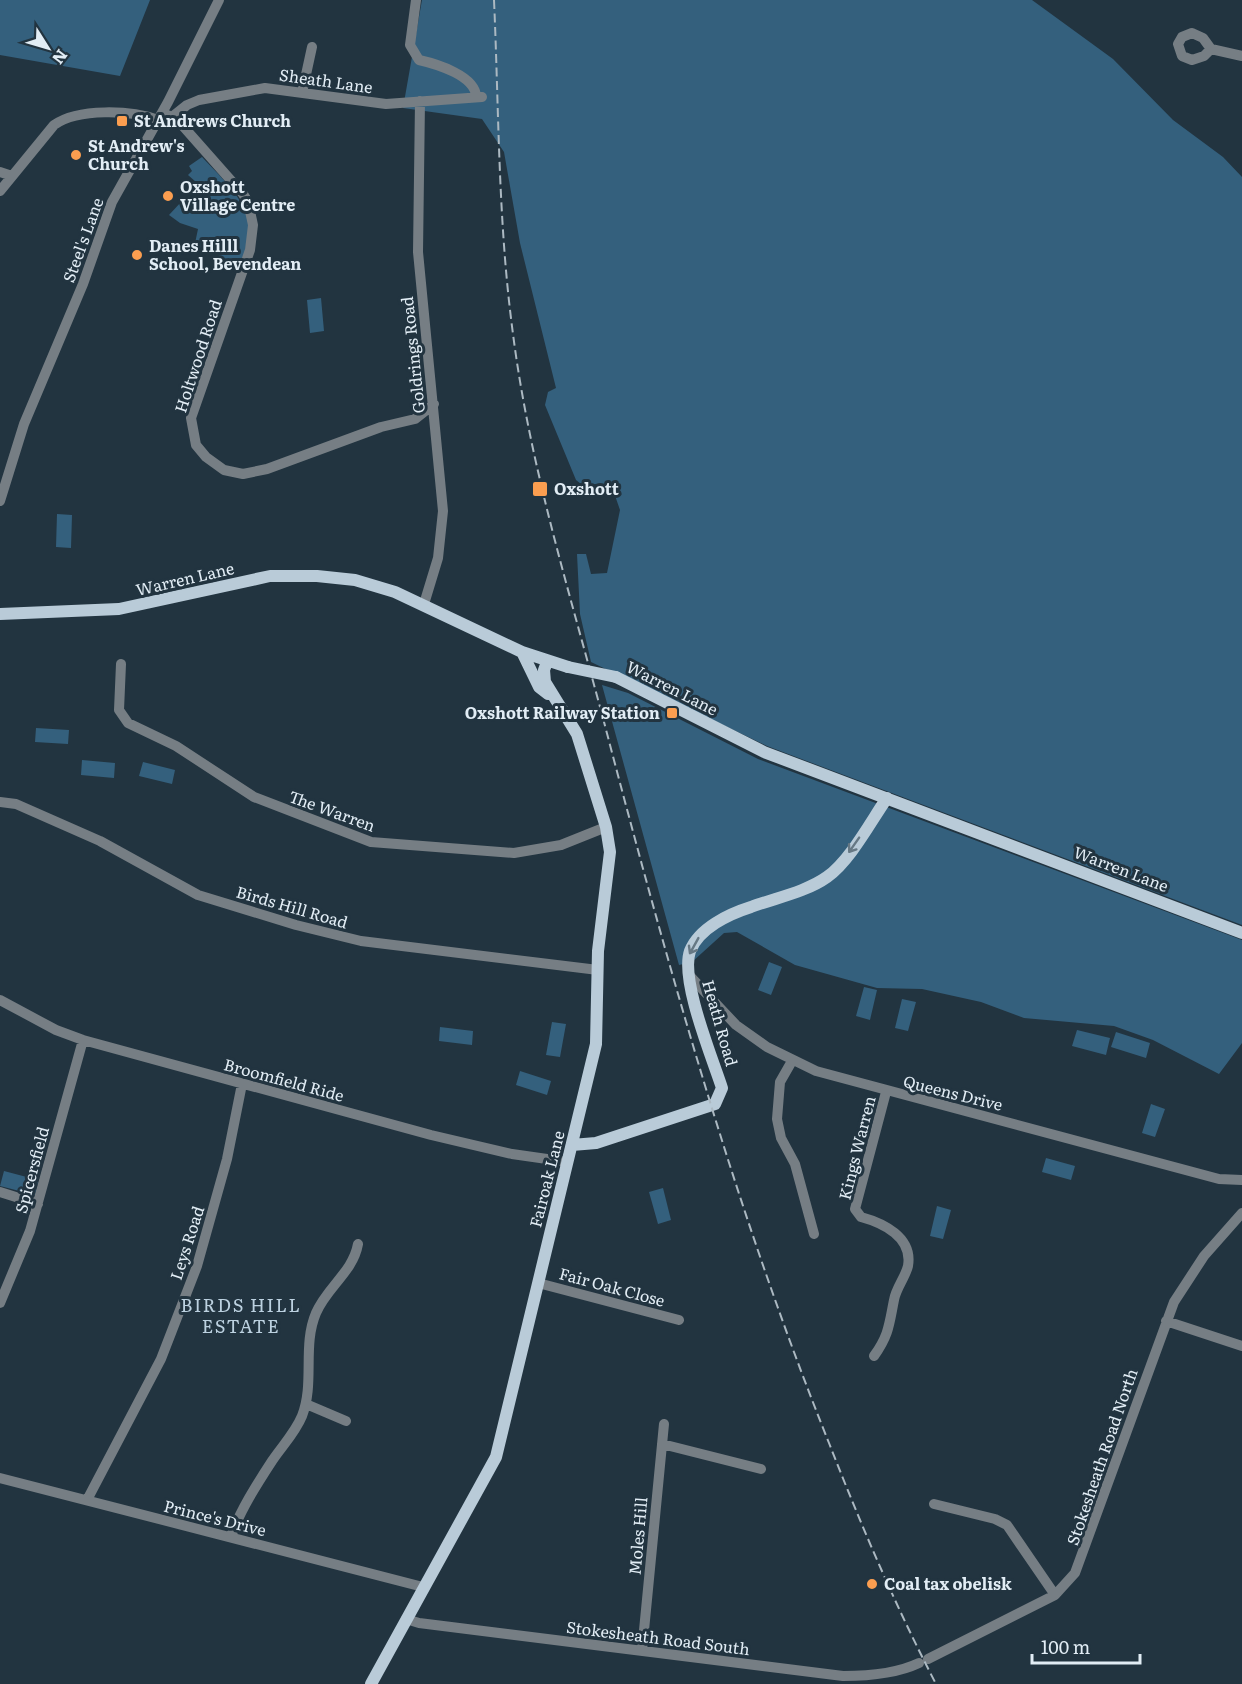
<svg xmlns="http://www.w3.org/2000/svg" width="1242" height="1684" font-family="Literata,serif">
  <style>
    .green { fill: #34607d }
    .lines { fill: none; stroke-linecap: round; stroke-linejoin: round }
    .minor { stroke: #767e84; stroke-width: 10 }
    .major { stroke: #b9cbd8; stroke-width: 12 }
    .rail { stroke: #acb9c2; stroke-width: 2; stroke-dasharray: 9 4.5; stroke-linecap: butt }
    .major-bridge { stroke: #b9cbd8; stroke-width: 12 }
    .oneway { stroke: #667884 }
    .poi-dot { fill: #fb9e50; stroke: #223440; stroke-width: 2 }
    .labels { text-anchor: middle; stroke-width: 6; stroke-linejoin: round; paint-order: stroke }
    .street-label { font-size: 16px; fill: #e2edf5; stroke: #223440 }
    .poi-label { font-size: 16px; font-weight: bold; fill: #e2edf5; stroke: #223440; text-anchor: start }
    .neighbourhood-label { font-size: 18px; letter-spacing: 1.5px; fill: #bcd1e0; stroke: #223440 }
  </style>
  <rect width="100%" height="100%" fill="#223440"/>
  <path class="green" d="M0,0h150l-30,76 -120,-21z
    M422,0h610l81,59 60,61 50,37 19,20v748l-475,-179 -176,-84 -11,-48 -3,-60h9l5,20 16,-1 13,-63 -9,-26h-16l-9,4 -10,-8 -31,-75 3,-13 8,-4 -36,-145 -16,-91 -22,-33 -79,-11z
    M202,157c28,30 67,62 37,106l-45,-15 4,-19 -18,-6 -11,-8 13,-14 8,6 7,-9 -8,-7 7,-9 -8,-7 4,-4 -3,-5z
    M321,298l3,33 -14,2 -3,-33z
    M57,514l15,1 -1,33 -15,-1z
    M602,685l26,8 130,66 484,181v103l-23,31 -66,-34 -39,-14 -90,-8 -43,-16 -59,-13 -45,-1 -82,-23 -58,-33 -13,1 -32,29 -13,3z
    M36,728l33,2 -1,14 -33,-2z
    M82,760l33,3 -1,15 -33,-3z
    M143,762l32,8 -3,14 -33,-8z
    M769,962l13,5 -11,28 -13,-5z
    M864,987l13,3 -7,30 -14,-4z
    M902,999l14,3 -8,29 -13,-3z
    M552,1022l14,2 -6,33 -14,-2z
    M440,1027l33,4 -1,14 -33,-4z
    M1077,1030l33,8 -4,17 -34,-9z
    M1116,1032l34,11 -4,15 -35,-11z
    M520,1071l31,10 -4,14 -31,-10z
    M1151,1104l14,5 -10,28 -13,-4z
    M1046,1158l29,8 -4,14 -29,-8z
    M4,1171l34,9 -3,15 -35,-9z
    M663,1188l8,32 -13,4 -9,-32z
    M937,1206l14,4 -8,29 -13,-3z"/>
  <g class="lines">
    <path class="minor" d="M416,0l-6,45 9,15c18,4 57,16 57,37
      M1211,49l-7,7 -12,4 -10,-4 -4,-12 4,-7 10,-4 11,5 8,11 31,7
      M302,93l10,-46
      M420,101l-2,151 25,259 -5,47 -14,46
      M163,112l19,13 61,69 5,8 5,23 -3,25 -59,168 5,27 10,12 18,13 19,4 24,-5 114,-42 34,-8 19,-15
      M172,117l15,-12 12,-5 66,-12 121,16 96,-7
      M0,172l12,4
      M0,191l54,-66c24,-17 77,-15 104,-5
      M0,501l24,-77 59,-140 29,-82 56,-100 51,-102
      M121,664l-2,46 9,13 48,23 78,51 117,45 143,11 47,-8 45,-18
      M0,802l16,2 84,37 98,54 98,30 65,16 237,29
      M688,974l48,51 31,22 49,24 403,108 23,1
      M0,1000l56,30 27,10 348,95 81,19 56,8
      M792,1061l-12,21 -3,37 4,19 14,26 19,70
      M0,1192l38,12
      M538,1283l141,37
      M0,1303l30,-72 53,-191
      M1166,1321l76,25
      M874,1356c15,-21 15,-31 20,-56 2,-12 11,-22 14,-34 5,-29 -25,-43 -47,-49l-6,-8 31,-117
      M306,1404l40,17
      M662,1444l99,25
      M0,1478l423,109
      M87,1500l74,-141 36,-93 30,-107 15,-75
      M934,1504l61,15 12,6 48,70
      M231,1537c8,-25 26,-53 41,-76 10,-15 23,-28 30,-45 13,-33 0,-70 14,-103 11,-26 37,-41 42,-69
      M406,1619l13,4 424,53c26,0 53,-2 76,-13
      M642,1651l22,-227
      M928,1659l127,-64 20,-22 99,-271 30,-46 38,-43"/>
    <path class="major" d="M0,614l119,-5 151,-33h47l38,4 40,12 127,60 46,15
      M522,652l17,35 9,7
      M616,677l148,75 478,181
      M572,1145l24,-2 119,-39 7,-16c-10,-31 -42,-108 -32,-137 9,-23 39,-37 61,-44 24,-9 55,-15 76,-30 23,-16 44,-56 60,-79
      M371,1684l125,-227 100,-413 2,-93 12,-99 -4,-25 -29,-93 -32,-52 -1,-12 3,-8"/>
    <path class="rail" d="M494,0c5,112 4,223 19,334 18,141 62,275 97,411 62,236 128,471 219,698 32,82 66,162 107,241"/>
    <path class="major-bridge" d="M568,667l48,10"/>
  </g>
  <defs><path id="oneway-shaft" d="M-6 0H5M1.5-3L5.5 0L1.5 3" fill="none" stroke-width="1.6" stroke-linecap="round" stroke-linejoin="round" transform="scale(1.5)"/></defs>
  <g class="oneway">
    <use href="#oneway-shaft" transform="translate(854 845) rotate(125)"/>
    <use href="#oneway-shaft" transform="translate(694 946) rotate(119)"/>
  </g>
  <g class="poi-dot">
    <rect x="116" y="115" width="12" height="12" rx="3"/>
    <circle cx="76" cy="155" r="6"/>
    <circle cx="168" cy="196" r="6"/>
    <circle cx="137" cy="255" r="6"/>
    <rect x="532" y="481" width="16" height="16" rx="3"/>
    <rect x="666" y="707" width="12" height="12" rx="3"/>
    <circle cx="872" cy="1584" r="6"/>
  </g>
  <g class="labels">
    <g class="street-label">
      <text transform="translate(326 81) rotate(8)" y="6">Sheath Lane</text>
      <text transform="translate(83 240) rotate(-70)" y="6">Steel's Lane</text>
      <text transform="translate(413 355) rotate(-96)" y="6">Goldrings Road</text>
      <text transform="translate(198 356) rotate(-72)" y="6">Holtwood Road</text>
      <text transform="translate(185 579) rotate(-13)" y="6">Warren Lane</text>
      <text transform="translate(672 688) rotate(27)" y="6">Warren Lane</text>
      <text transform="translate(332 811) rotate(20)" y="6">The Warren</text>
      <text transform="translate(1121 869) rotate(21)" y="6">Warren Lane</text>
      <text transform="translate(292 907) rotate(16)" y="6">Birds Hill Road</text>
      <text transform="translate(720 1023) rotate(74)" y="6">Heath Road</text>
      <text transform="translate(284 1080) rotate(15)" y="6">Broomfield Ride</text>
      <text transform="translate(953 1093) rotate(14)" y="6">Queens Drive</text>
      <text transform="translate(857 1148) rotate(-76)" y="6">Kings Warren</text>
      <text transform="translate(32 1170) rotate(-75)" y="6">Spicersfield</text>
      <text transform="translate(547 1179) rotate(-76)" y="6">Fairoak Lane</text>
      <text transform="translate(187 1243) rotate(-72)" y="6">Leys Road</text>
      <text transform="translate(612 1287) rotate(15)" y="6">Fair Oak Close</text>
      <text transform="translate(1102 1457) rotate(-71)" y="6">Stokesheath Road North</text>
      <text transform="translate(215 1518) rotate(14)" y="6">Prince's Drive</text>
      <text transform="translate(638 1536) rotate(-85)" y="6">Moles Hill</text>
      <text transform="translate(658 1638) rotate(7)" y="6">Stokesheath Road South</text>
    </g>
    <g class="poi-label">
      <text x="134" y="127">St Andrews Church</text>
      <text x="88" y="152">St Andrew's<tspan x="88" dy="18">Church</tspan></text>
      <text x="180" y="193">Oxshott<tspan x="180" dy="18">Village Centre</tspan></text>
      <text x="149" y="252">Danes Hilll<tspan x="149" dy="18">School, Bevendean</tspan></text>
      <text x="554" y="495">Oxshott</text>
      <text x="660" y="719" text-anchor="end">Oxshott Railway Station</text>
      <text x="884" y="1590">Coal tax obelisk</text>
    </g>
    <g class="neighbourhood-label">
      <text x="241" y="1312">BIRDS HILL<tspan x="241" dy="21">ESTATE</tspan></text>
    </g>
  </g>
  <g transform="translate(48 48) rotate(127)" stroke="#223440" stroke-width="4.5" paint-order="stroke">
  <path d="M0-4.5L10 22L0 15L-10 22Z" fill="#e2edf5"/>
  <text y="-9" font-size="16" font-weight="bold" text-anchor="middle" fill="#e2edf5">N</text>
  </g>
  <path d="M1032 1654v9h108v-9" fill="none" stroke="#e2edf5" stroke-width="3"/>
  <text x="1041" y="1654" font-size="18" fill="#e2edf5" stroke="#223440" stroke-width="4.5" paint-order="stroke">100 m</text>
</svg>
